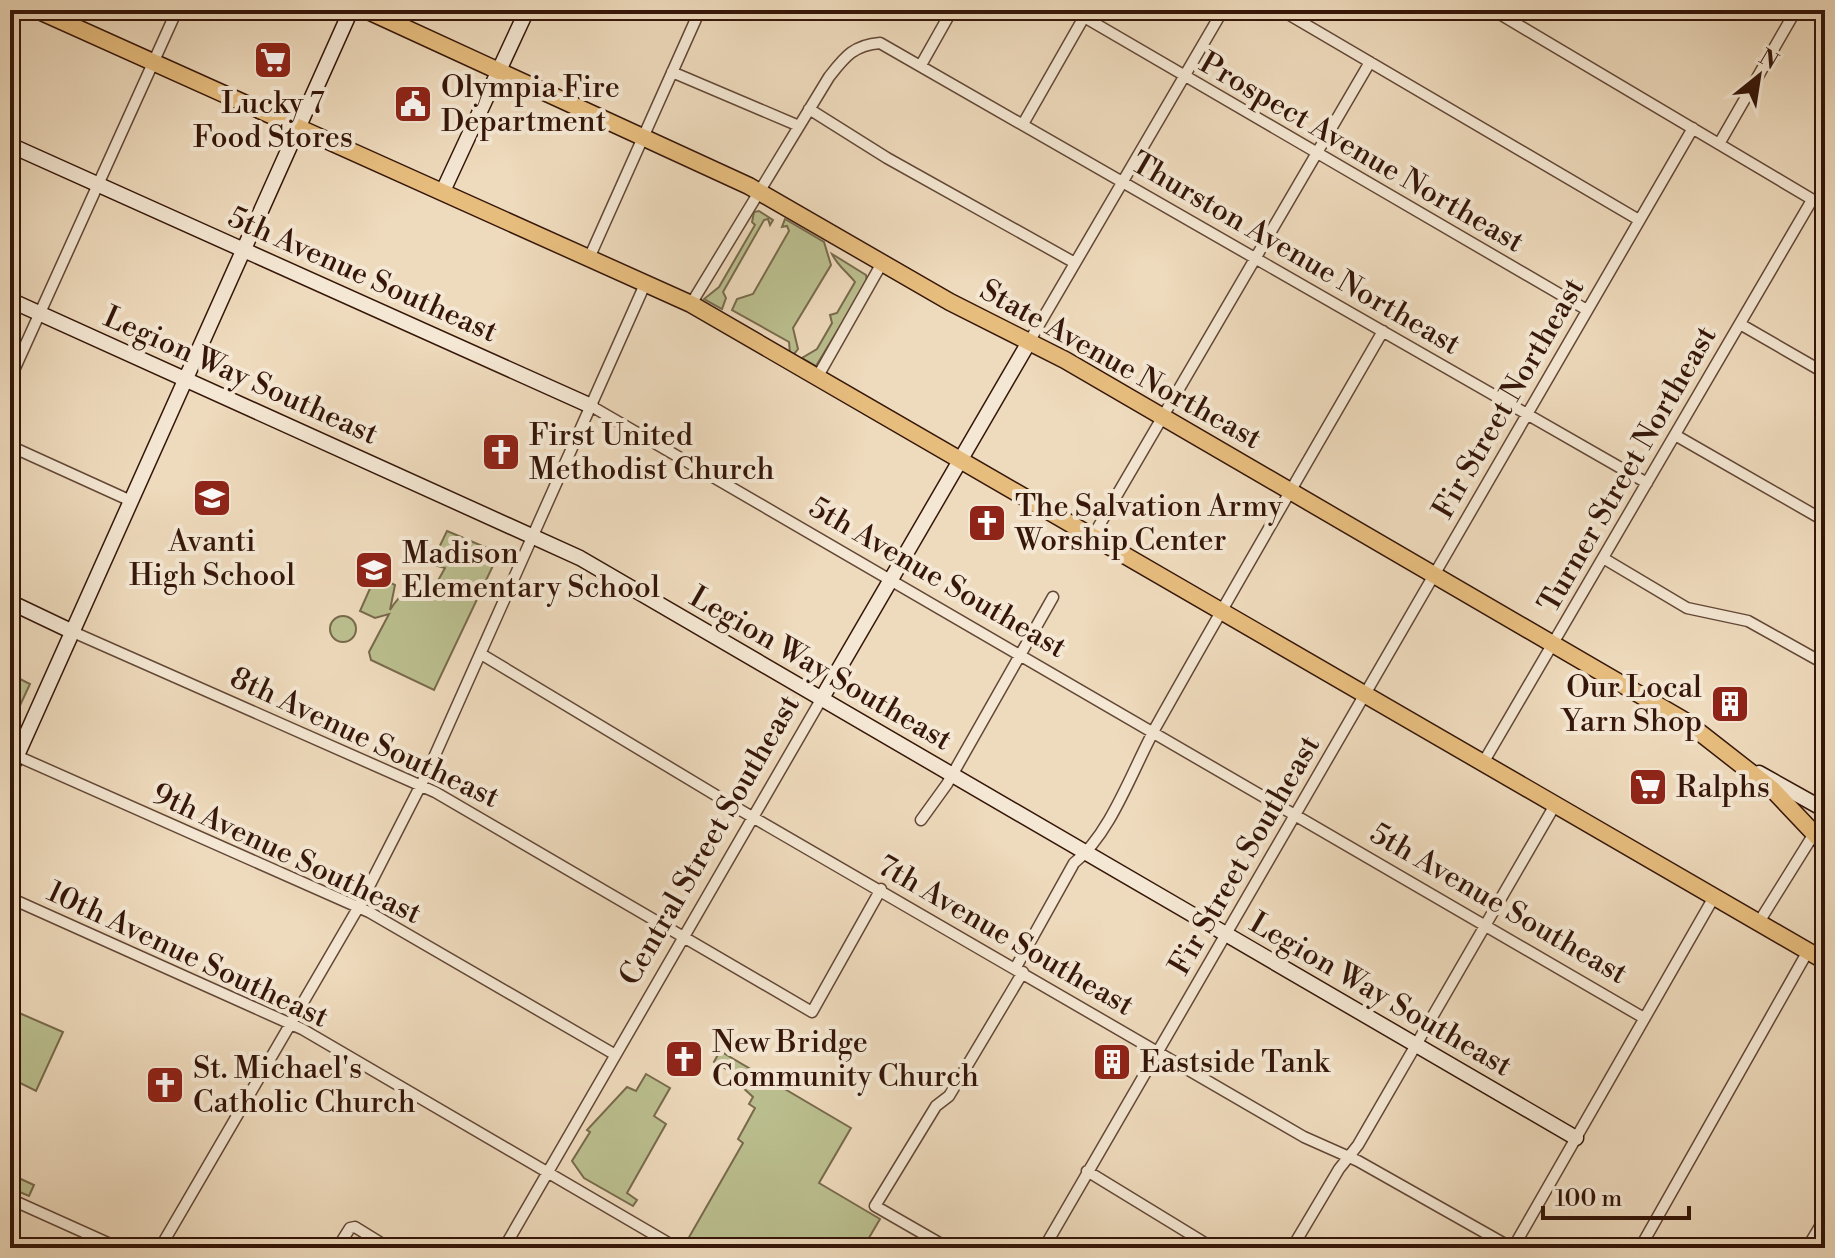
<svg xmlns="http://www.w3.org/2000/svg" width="1835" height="1258" font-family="'Libre Bodoni',serif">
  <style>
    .green { fill: #bbbf8f; stroke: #786a4c; stroke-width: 2 }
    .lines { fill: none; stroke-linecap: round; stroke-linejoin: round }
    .street-casing { stroke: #634736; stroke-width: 13 }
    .secondary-casing { stroke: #351609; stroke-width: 17 }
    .primary-casing { stroke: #351609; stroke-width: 19 }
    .street { stroke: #f4e7d3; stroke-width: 10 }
    .secondary { stroke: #f4e7d3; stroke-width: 14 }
    .primary { stroke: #e7bd7e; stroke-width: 16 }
    .labels { text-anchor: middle; stroke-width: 8; stroke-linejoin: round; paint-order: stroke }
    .poi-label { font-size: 30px; fill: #351609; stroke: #f4e7d3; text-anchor: start }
    .street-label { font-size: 30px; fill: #351609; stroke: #f4e7d3 }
  </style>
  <rect width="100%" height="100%" fill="#eedabc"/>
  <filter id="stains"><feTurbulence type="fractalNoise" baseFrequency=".0025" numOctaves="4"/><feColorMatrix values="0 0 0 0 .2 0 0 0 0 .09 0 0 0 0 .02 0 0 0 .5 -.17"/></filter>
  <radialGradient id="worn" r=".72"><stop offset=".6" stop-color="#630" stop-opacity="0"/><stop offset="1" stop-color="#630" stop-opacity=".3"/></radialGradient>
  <path class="green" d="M759,211l14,9 -3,5 -2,-6 -4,1 -41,72 3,6 -4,11 -18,-10 15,-12 36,-62 -3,-3 2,-10z
    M785,219l39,23 7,23 -38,63 5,21 -4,5 -4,-1 -1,-11 -57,-32 5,-11 16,-5 36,-63 -2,-5 -5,1z
    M832,254l34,21 1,7 -51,84 -14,-8 15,-9 15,-26 -2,-8 7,-2 18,-31c-7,-9 -18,-17 -23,-28z
    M447,531l52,22 -65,137 -63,-30 -2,-8 20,-38 -14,4 -15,-7 16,-36 19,10 -5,25c13,-21 18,-20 41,-17l14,-25 -14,-4z
    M330 629a13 13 0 1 1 26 0a13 13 0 1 1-26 0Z
    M14,676l16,8 -20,43v-46z
    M10,1009l53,23 -27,59 -26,-13z
    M720,1051l131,77 -32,55 61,36 -17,29 -179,-2 59,-103 -5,-4 17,-31 -6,-4 4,-7 -13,-12 3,-6 -29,-17z
    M646,1074l24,14 -16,28 12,8 -39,69 10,7 -4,6 -49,-28 -12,-17 18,-29 -3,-2 40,-43 9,4z
    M10,1174l24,11 -5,11 -19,-8z"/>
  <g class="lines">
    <g class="street-casing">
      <path id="street" d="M1072,10l515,300
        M1281,10l358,210
        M1493,10l332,197
        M921,65l31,-55
        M672,72l127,54
        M809,109l78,49 188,105
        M1023,124l65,-114
        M1719,144l77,-134
        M590,256l110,-246
        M691,304l138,-227c15,-19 24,-32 51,-34l767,440
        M1740,324l85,49
        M1029,342l194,-332
        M818,376l64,-113
        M10,379l167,-369
        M591,406l1053,612
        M1675,435l150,86
        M10,446l121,55
        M1093,536l277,-474
        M1603,558l84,50 61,13 77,43
        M73,632l362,160 377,220 69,-123
        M481,654l261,157 562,326 54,24 154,87
        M17,756l352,156 245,142
        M1483,763l329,-563
        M921,820l26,-36 106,-187
        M10,898l292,131 375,219
        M1759,922l66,-106
        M1016,967l58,-104c38,-30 60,-98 84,-140 74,-132 150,-262 225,-392
        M1087,1171l126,77
        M10,1199l109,49
        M338,1247l12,-19 5,-1 34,21
        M160,1248l198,-340 69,-135 219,-491
        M504,1248l318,-550
        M948,1248l-73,-42 61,-100 13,-10 74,-124
        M1044,1248l649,-1120
        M1292,1248l47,-79 19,-24 197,-340
        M1513,1248l201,-351
        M1640,1248l168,-297
        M1807,1248l18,-30"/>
    </g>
    <g class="secondary-casing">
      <path id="secondary" d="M10,145l581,261
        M443,191l84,-181
        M10,300l570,258 996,580
        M10,602l63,30
        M822,698l207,-356
        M10,771l341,-761
        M1759,773l66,37"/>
    </g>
    <g class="primary-casing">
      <path id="primary" d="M37,10l654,294 1134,657
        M366,10l383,176 201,116 115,58 620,361 87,68 53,56"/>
    </g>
    <use href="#street" class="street"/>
    <use href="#secondary" class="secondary"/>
    <use href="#primary" class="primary"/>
  </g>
  <defs>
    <g id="supermarket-square" transform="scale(2)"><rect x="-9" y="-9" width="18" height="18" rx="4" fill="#8f2418" stroke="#f4e7d3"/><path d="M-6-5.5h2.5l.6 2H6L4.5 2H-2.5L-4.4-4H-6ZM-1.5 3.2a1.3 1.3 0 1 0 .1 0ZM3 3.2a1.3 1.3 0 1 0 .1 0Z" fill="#fff"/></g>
    <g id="civic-square" transform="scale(2)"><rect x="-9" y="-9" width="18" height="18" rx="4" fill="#8f2418" stroke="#f4e7d3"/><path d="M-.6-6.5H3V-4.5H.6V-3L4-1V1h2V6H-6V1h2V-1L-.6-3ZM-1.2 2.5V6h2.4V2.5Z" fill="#fff"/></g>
    <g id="church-square" transform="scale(2)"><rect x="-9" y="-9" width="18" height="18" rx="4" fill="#8f2418" stroke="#f4e7d3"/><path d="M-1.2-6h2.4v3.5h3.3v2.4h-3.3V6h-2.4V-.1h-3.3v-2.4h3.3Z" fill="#fff"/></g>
    <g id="school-square" transform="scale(2)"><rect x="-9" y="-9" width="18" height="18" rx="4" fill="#8f2418" stroke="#f4e7d3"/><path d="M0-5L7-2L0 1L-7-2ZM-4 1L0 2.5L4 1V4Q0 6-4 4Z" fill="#fff"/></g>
    <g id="building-square" transform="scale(2)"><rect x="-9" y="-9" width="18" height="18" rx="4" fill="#8f2418" stroke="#f4e7d3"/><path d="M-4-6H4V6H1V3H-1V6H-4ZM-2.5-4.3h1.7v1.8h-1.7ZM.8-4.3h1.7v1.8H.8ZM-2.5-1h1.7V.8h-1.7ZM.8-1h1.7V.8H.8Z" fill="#fff"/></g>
  </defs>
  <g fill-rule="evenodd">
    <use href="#supermarket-square" x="273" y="60"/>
    <use href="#civic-square" x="413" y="104"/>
    <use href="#church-square" x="501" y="452"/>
    <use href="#school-square" x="212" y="498"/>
    <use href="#church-square" x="987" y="523"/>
    <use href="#school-square" x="374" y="570"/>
    <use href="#building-square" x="1730" y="704"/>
    <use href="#supermarket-square" x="1648" y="787"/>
    <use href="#church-square" x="684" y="1059"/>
    <use href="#building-square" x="1112" y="1062"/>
    <use href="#church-square" x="165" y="1085"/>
  </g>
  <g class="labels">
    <g class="poi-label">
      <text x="441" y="97">Olympia Fire<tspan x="441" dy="34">Department</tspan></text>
      <text x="273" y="113" text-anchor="middle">Lucky 7<tspan x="273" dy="34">Food Stores</tspan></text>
      <text x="529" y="445">First United<tspan x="529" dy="34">Methodist Church</tspan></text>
      <text x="1015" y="516">The Salvation Army<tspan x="1015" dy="34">Worship Center</tspan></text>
      <text x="212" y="551" text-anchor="middle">Avanti<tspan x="212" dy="34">High School</tspan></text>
      <text x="402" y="563">Madison<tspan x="402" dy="34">Elementary School</tspan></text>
      <text x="1702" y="697" text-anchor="end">Our Local<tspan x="1702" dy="34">Yarn Shop</tspan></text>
      <text x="1676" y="797">Ralphs</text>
      <text x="712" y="1052">New Bridge<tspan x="712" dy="34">Community Church</tspan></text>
      <text x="1140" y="1072">Eastside Tank</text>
      <text x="193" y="1078">St. Michael's<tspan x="193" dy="34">Catholic Church</tspan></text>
    </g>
    <g class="street-label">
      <text transform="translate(1362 152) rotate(30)" y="10">Prospect Avenue Northeast</text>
      <text transform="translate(1296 253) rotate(30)" y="10">Thurston Avenue Northeast</text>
      <text transform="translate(363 274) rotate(24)" y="10">5th Avenue Southeast</text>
      <text transform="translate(1121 364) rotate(29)" y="10">State Avenue Northeast</text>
      <text transform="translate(241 375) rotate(24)" y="10">Legion Way Southeast</text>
      <text transform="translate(1508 398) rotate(-60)" y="10">Fir Street Northeast</text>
      <text transform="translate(1627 469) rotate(-60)" y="10">Turner Street Northeast</text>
      <text transform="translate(938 577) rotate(30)" y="10">5th Avenue Southeast</text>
      <text transform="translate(821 668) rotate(30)" y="10">Legion Way Southeast</text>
      <text transform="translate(365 737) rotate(25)" y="10">8th Avenue Southeast</text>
      <text transform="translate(709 840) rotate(-60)" y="10">Central Street Southeast</text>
      <text transform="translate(287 853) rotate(25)" y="10">9th Avenue Southeast</text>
      <text transform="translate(1244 855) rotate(-60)" y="10">Fir Street Southeast</text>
      <text transform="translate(1499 903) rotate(30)" y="10">5th Avenue Southeast</text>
      <text transform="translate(1006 935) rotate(30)" y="10">7th Avenue Southeast</text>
      <text transform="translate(188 954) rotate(25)" y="10">10th Avenue Southeast</text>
      <text transform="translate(1381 994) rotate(30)" y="10">Legion Way Southeast</text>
    </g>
  </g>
  <rect width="1835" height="1258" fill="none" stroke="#eedabc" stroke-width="40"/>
  <rect x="12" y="12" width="1811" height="1234" fill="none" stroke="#351609" stroke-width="4"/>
  <rect x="20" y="20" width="1795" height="1218" fill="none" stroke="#351609" stroke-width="2"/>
  <g transform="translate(1759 76) rotate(30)" stroke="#f4e7d3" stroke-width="6" paint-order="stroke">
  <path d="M0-6L14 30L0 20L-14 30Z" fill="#351609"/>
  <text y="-12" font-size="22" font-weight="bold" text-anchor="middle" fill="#351609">N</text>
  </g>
  <path d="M1543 1206v12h146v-12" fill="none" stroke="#351609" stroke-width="4"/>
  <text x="1555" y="1206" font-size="24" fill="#351609" stroke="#f4e7d3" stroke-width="6" paint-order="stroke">100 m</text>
  <rect width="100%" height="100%" filter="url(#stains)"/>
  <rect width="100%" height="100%" fill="url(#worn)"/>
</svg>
